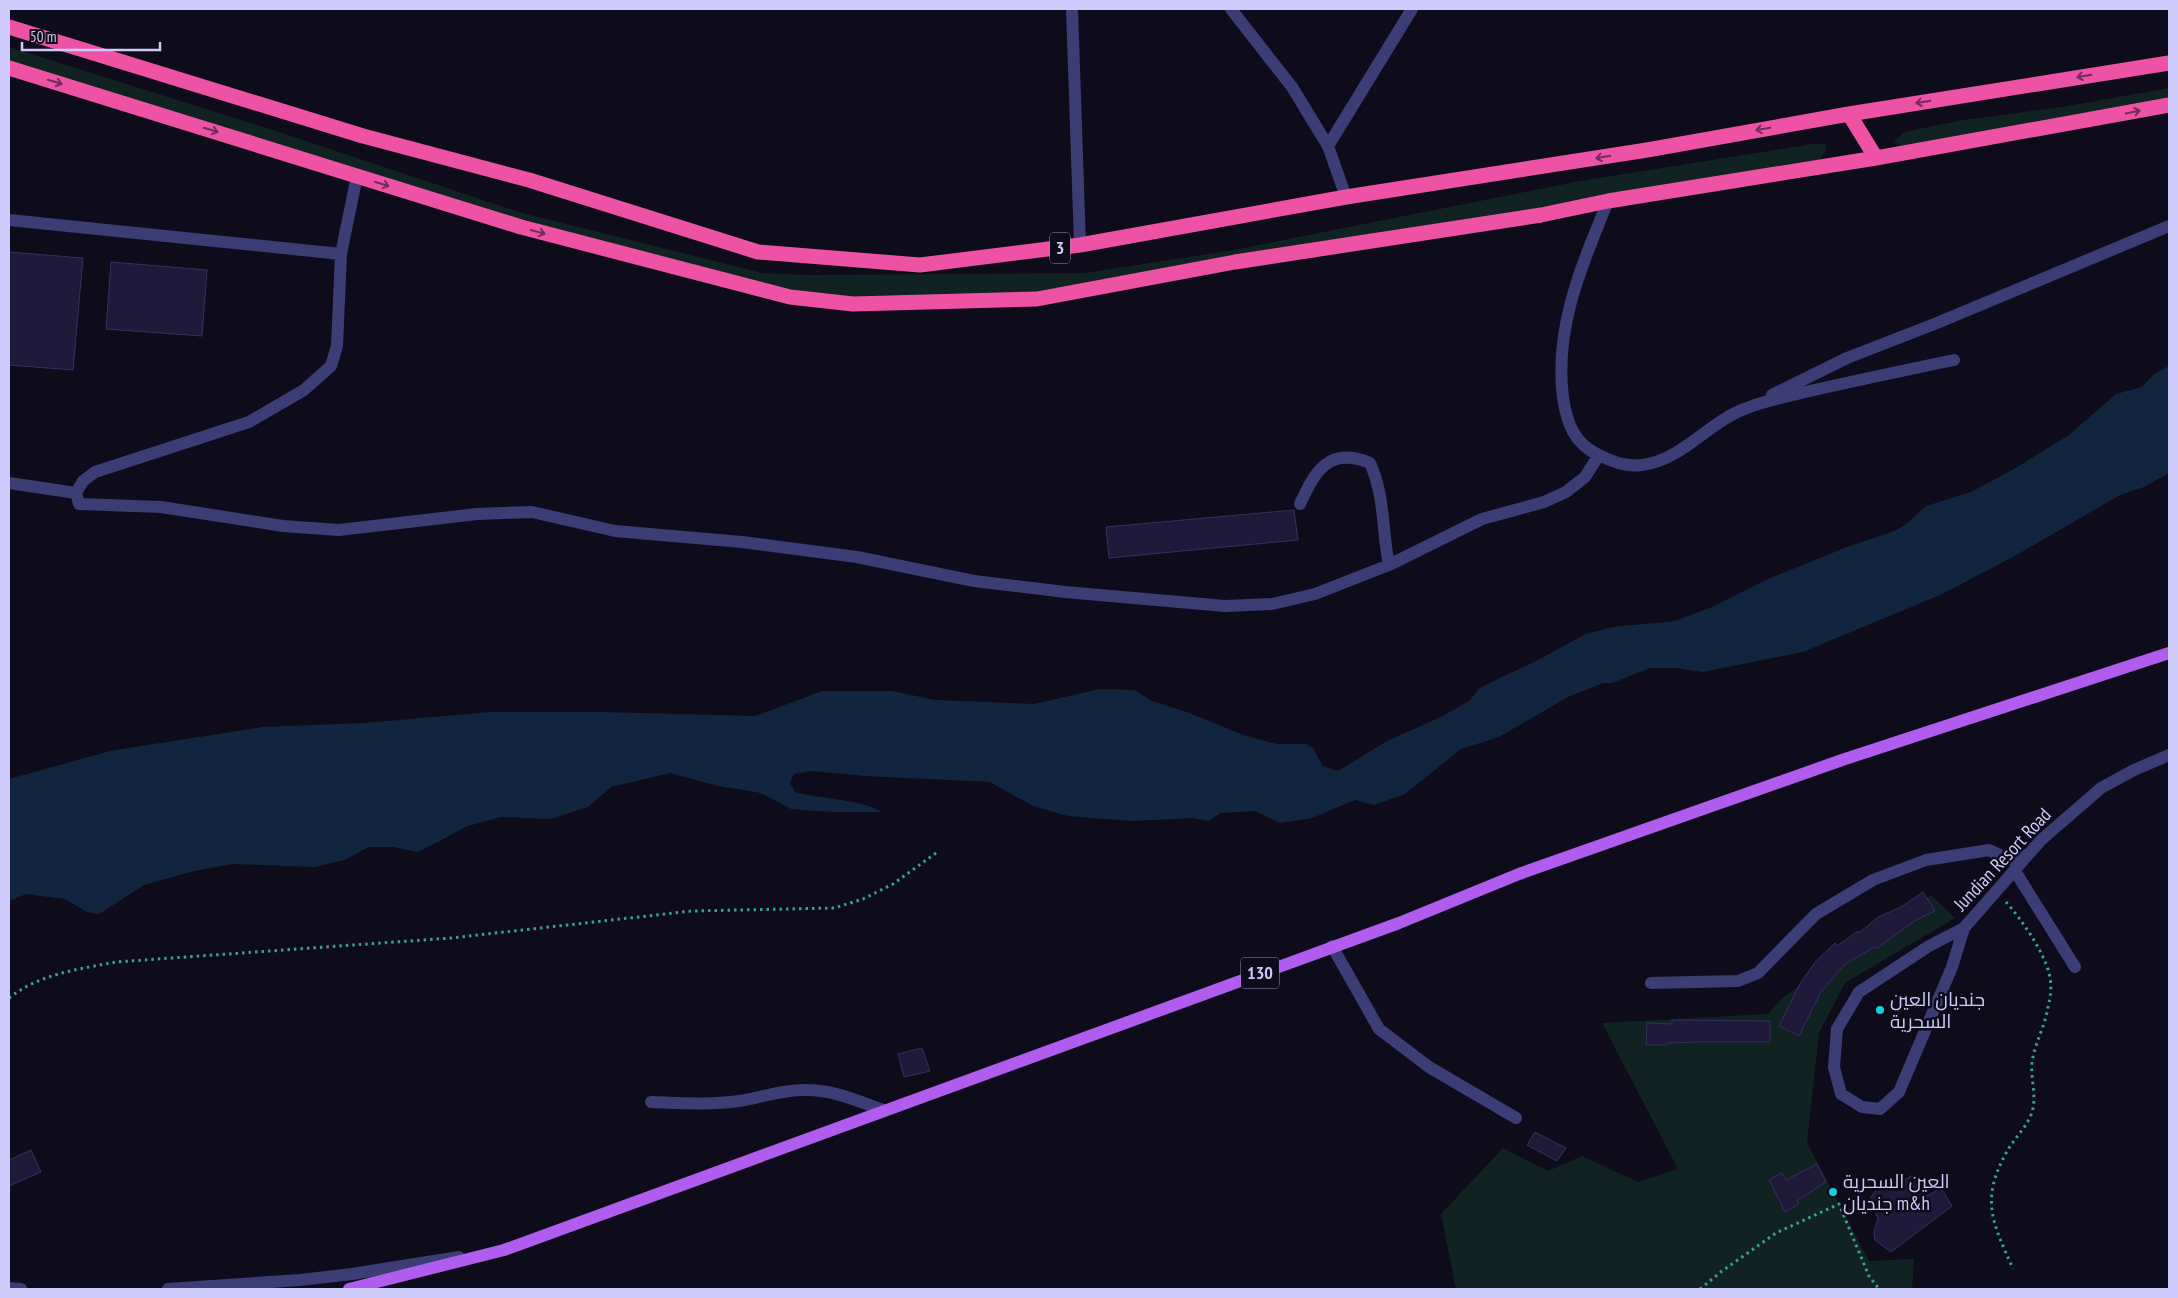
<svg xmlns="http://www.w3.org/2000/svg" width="2178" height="1298" font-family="'PT Sans Narrow',Cairo,sans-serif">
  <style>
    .green { fill: #102322 }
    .water { fill: #11263e }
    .building { fill: #1f1a39; stroke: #362f63 }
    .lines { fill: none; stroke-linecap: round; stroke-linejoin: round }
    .path { stroke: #38a195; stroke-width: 3; stroke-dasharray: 2.5 4; stroke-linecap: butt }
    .minor { stroke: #3c3d75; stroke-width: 12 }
    .major { stroke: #b05def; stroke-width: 12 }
    .highway { stroke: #ee52a5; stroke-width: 15 }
    .oneway { stroke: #732c59 }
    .poi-dot { fill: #16d2db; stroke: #0e0c1a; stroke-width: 2 }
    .labels { text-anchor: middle; stroke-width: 5; stroke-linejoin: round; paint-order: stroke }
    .shield { fill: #0e0c1a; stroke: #9492b7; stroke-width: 1 }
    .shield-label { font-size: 18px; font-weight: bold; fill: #cecbfa }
    .street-label { font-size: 19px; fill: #cecbfa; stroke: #0e0c1a }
    .poi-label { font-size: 19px; fill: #cecbfa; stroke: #0e0c1a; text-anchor: start }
  </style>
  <rect width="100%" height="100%" fill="#0e0c1a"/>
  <path class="green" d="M9,47l267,84 246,82 240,60 45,2 278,-2 149,-23 346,-69 233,-37h12l2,6 -8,10 -438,81 -145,28 -148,21 -176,11 -107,-7 -289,-70 -507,-161z
    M2169,88v14l-262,48 -13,-8 10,-10 59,-12 99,-13z
    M1931,895l24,23 -110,65 -26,50 -12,110 62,118 45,-2 -2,30h-456l-15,-75 62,-66 45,23 34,-15 56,26 40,-13 -76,-146 166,-9 14,-16z"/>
  <path class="water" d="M2169,366v107l-25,14 -24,8 -107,62 -73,38 -137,57 -100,20 -28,-4h-25l-38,15h-9l-35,14 -69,40 -38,12 -56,45 -31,11 -19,-5 -43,18 -32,5 -25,-12 -34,2 -13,8 -15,-3 -61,3 -64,-5 -35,-10 -43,-24 -125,-6 -53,-5 -18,3 -4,9 5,9c27,8 64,6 87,20h-49l-42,-3 -30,-16 -43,-7 -48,-13 -59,14 -23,20 -37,12 -50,-2 -33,9 -50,26 -25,-5h-24l-25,13 -29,7 -82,-3 -39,7 -50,14 -45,29 -12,-2 -22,-13 -39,-5 -17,7v-122l101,-28 153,-24 102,-4 125,-11h112l153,4 67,-25h70l43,9 99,4 66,-15 34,1 18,11 35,11 56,23 34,9h29l7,4 10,18 15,5 49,-30 56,-25 26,-15 12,-14 53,-25 52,-28 27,-7 62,-6 37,-14 54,-27 81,-33 47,-16 11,-6 21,-19 45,-14 43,-23 55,-34 47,-41 26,-7 12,-13z"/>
  <path class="building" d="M9,252l74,6 -10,112 -64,-5z
    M111,262l96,8 -5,66 -96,-7z
    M1294,510l4,30 -189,18 -3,-31z
    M1923,892l12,19 -19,9 -40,29 -1,-2 -30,17 -24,28 -22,44 -20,-10 22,-44 15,-21 19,-18 2,3 21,-15 1,2 19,-16 23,-10z
    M1672,1020l98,1v21h-74l-29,1v2h-21l1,-22 25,1z
    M922,1048l8,23 -26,6 -6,-23z
    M1535,1132l31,16 -9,13 -30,-16z
    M31,1150l10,22 -32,14v-26z
    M1817,1164l9,18 -29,19 2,3 -14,8 -16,-32 13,-7 4,7z
    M1913,1175l14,21 14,-8 11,18 -61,46 -16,-12 -1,-8 4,-14 -9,-17 13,-21h22z"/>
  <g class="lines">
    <path class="path" d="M2006,902c15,17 37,48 43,71 3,11 2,23 -1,34 -3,19 -13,36 -16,55 -2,17 6,36 -1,53 -6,14 -18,25 -25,38 -26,48 -13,70 7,116
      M9,998c30,-24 70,-29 107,-36l335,-24 241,-27 142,-3 29,-9 30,-15 43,-31
      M1700,1289l22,-18 54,-38 63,-29 30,72 10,13"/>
    <path class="minor" d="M1072,9l8,236
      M1231,9l61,78 36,59 18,51
      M1328,146l84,-137
      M357,176l-16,78 -4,92 -6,20 -27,24 -55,32 -154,50 -12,9 -7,12 3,11 82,3 122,19 56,4 138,-16 55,-2 83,19 127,11 115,15 117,24 91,11 160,14 47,-2 43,-10 74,-29 93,-46 62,-17 22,-10 19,-15 14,-22
      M1608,201c-26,64 -54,126 -45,197 4,25 11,46 36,57 13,7 28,12 43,10 41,-5 67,-44 105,-57 20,-8 42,-12 63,-17 48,-11 96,-21 144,-31
      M9,220l332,34
      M1772,395l75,-37 90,-35 232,-97
      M9,483l67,10
      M1300,504c15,-33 29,-58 70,-41 15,33 12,68 19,102
      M2015,871l60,96
      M1964,928l-12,39 -53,125 -19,17 -18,-2 -21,-13 -7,-27 3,-38 22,-37 70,-46 35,-18 77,-88 60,-52 33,-18 35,-15
      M1332,946l47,83 50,38 87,51
      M1651,983l87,-2 20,-8 58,-59 57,-34 53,-20 63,-10 24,11 13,-6
      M651,1102c30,1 59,3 88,-1 22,-3 44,-12 67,-11 28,0 52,11 77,20
      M9,1288l12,1
      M168,1289l132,-9 52,-6 107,-17"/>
    <path class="major" d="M349,1289l155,-39 895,-327 120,-49 323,-114 327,-107"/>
    <path class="highway" d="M9,27l354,109 166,44 229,72 162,13 160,-20 266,-48 301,-47 202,-36 320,-51
      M9,68l512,159 269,70 63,7 184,-5 198,-37 306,-47 67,-14 268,-43 293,-53
      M1849,114l27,44"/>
  </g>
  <defs><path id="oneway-shaft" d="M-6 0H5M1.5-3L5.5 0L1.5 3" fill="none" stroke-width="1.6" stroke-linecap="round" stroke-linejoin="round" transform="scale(1.25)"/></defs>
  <g class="oneway">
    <use href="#oneway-shaft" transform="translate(2084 76) rotate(171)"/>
    <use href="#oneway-shaft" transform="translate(55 82) rotate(17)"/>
    <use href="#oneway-shaft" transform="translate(1923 102) rotate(171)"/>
    <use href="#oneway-shaft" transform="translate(2133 112) rotate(-11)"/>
    <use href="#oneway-shaft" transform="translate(1763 129) rotate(170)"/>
    <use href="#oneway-shaft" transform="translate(211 130) rotate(17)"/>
    <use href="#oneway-shaft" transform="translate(1603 157) rotate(171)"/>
    <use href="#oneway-shaft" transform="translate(382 184) rotate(18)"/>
    <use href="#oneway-shaft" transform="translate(538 232) rotate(15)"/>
  </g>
  <g class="poi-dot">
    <circle cx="1880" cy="1010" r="5"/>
    <circle cx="1833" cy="1192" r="5"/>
  </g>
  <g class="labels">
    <g class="shield">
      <rect x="1050" y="232.5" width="20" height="31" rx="4"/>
      <rect x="1241" y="957.5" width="38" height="31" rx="4"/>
    </g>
    <g class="shield-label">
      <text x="1060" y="254">3</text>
      <text x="1260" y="979">130</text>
    </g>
    <g class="street-label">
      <text transform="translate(2002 859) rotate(-47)" y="7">Jundian Resort Road</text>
    </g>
    <g class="poi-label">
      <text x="1890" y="1006">جنديان العين<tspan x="1890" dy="22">السحرية</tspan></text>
      <text x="1843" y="1188">العين السحرية<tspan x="1843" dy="22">جنديان m&amp;h</tspan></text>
    </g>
  </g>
  <rect width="2178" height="1298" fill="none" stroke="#cecbfa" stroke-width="20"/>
  <path d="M22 42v8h138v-8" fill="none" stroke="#cecbfa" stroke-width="2.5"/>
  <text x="30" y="42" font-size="15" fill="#cecbfa" stroke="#0e0c1a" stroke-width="4" paint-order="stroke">50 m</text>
</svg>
